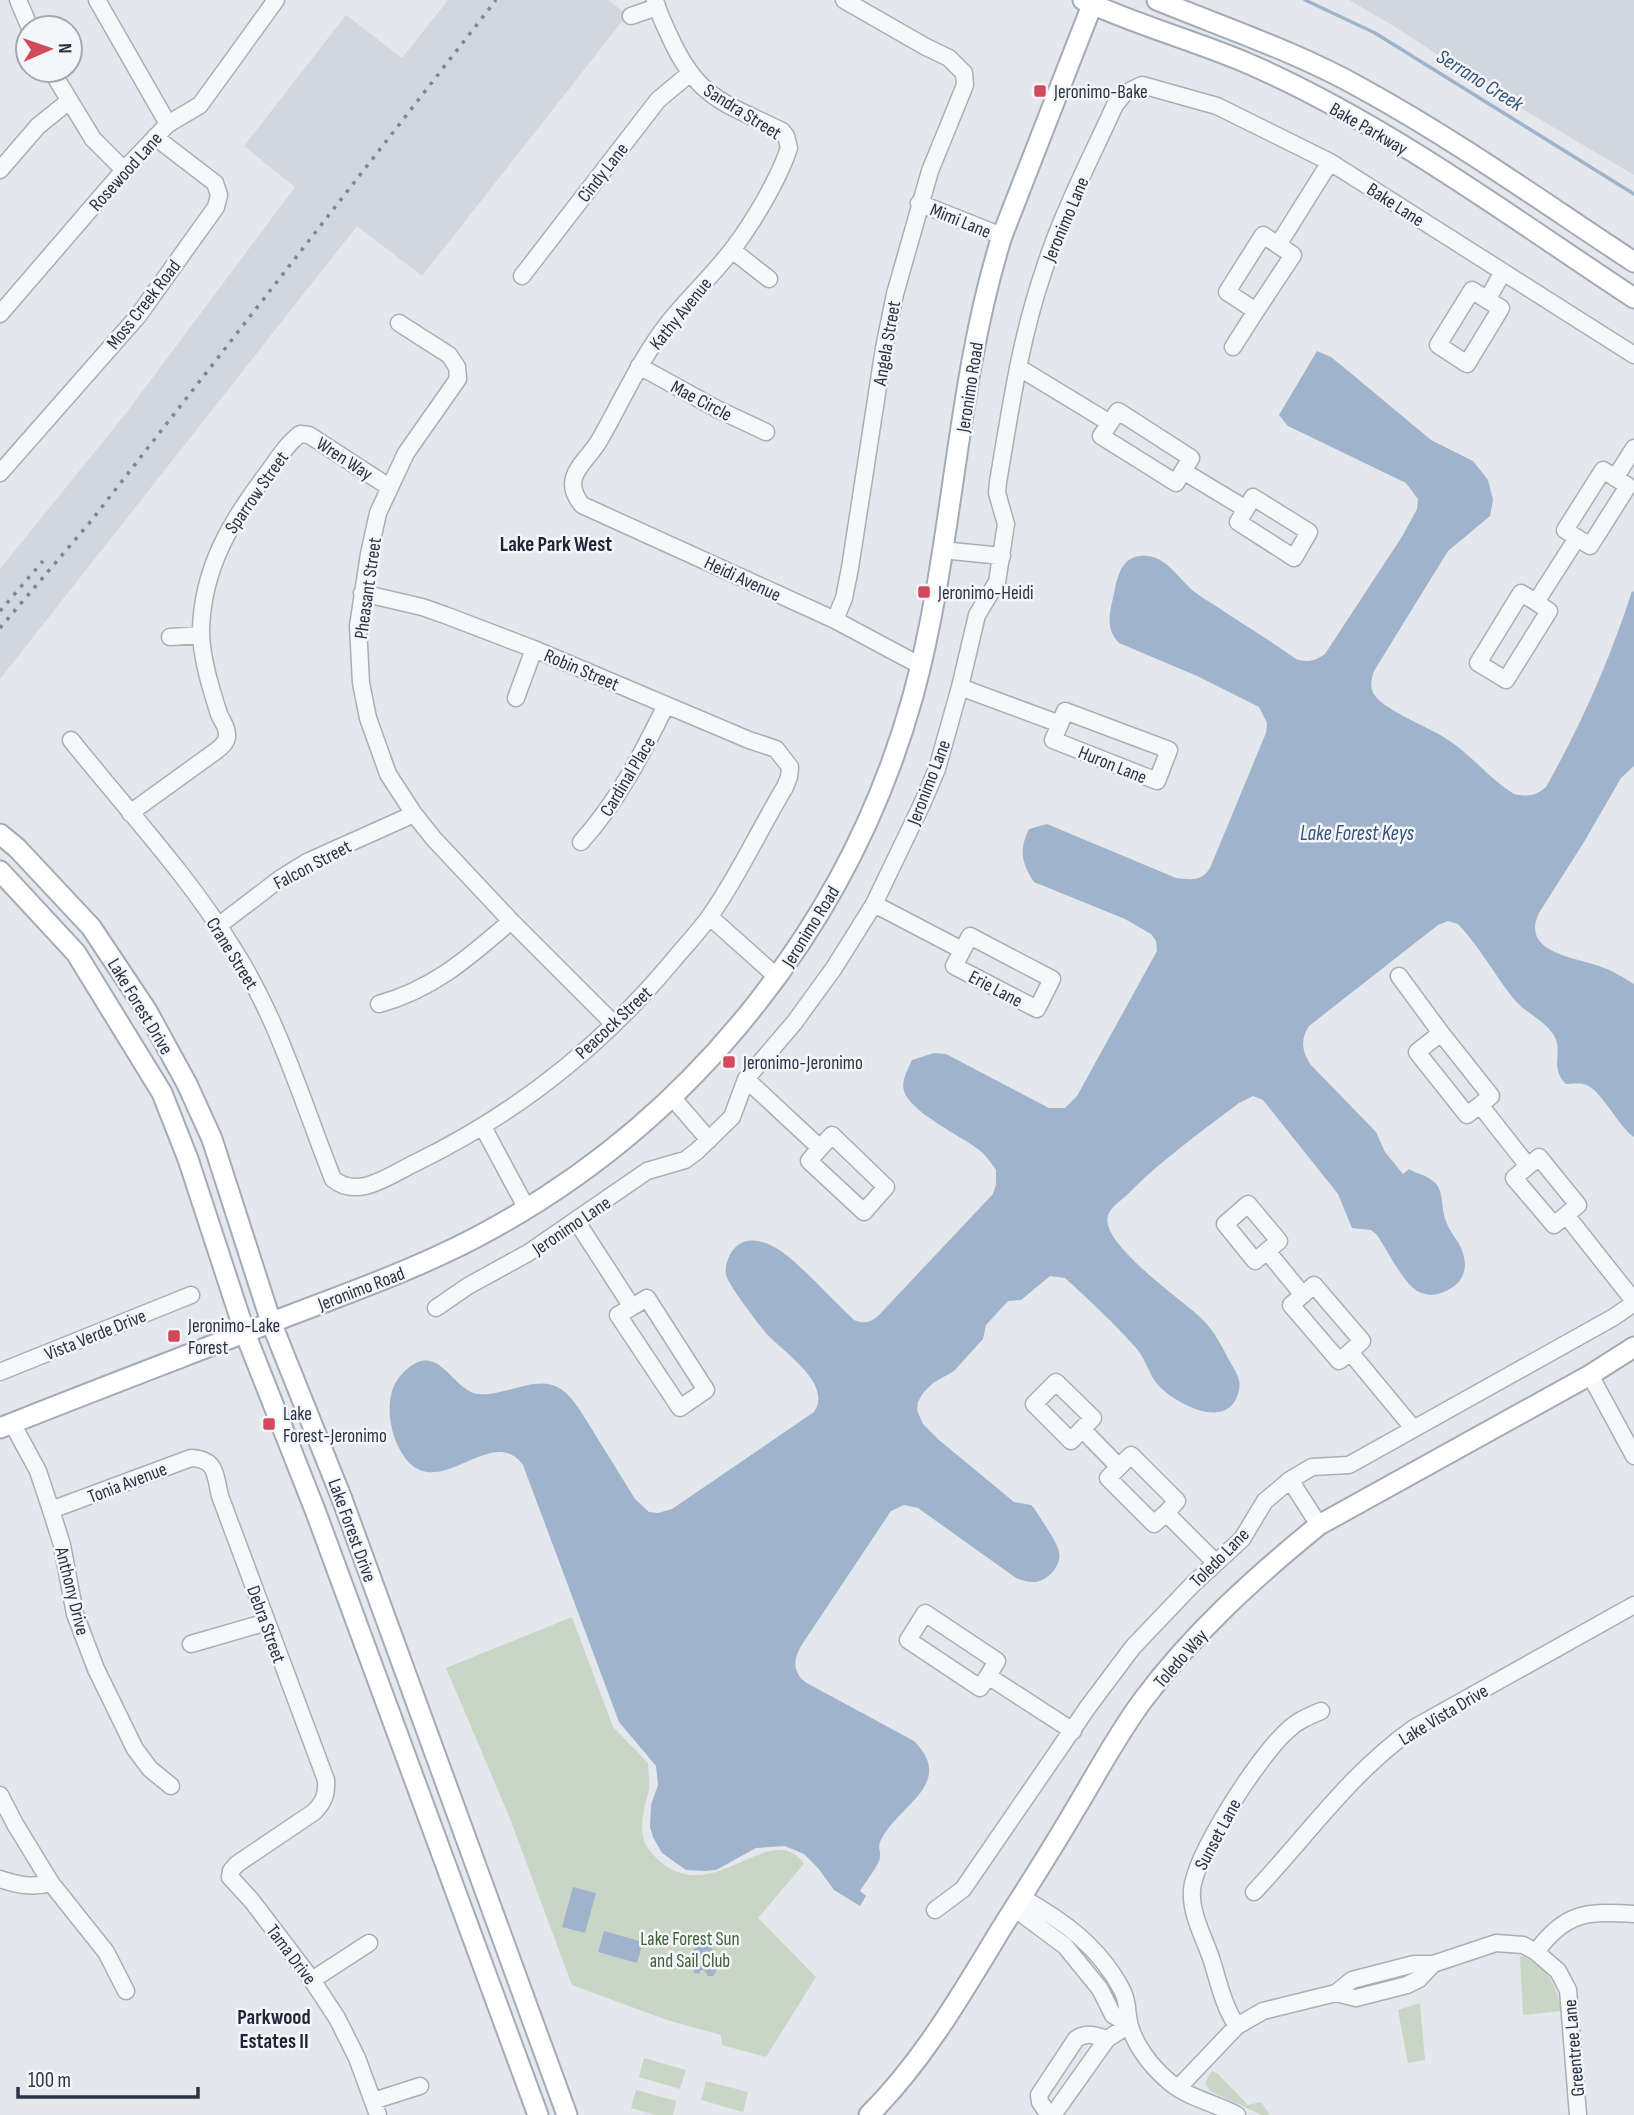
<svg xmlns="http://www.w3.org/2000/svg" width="1634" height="2115" font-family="'Sofia Sans Condensed',sans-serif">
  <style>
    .built { fill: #d2d6de }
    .green { fill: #c9d6c5 }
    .water { fill: #9fb4cc }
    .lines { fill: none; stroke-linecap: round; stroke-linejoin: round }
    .stream { stroke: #9fb4cc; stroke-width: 3.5 }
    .minor-casing { stroke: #a9aeb7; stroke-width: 19 }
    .major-casing { stroke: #a3abb8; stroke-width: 23 }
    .minor { stroke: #f7f8fa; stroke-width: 16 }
    .major { stroke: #fff; stroke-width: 19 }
    .rail { stroke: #7d8696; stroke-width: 3.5; stroke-dasharray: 3.5 7; stroke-linecap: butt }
    .poi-dot { fill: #d1495b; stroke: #f4f6f9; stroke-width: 2.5 }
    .labels { text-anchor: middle; stroke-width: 5; stroke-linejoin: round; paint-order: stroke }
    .poi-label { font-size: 19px; fill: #2b3445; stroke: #f4f6f9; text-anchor: start }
    .street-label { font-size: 19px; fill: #2b3445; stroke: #f4f6f9 }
    .park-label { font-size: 19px; fill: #3f6138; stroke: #f4f6f9 }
    .water-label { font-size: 21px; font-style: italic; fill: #34527a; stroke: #f4f6f9 }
    .neighbourhood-label { font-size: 21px; font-weight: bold; fill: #1d2536; stroke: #f4f6f9 }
  </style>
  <rect width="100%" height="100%" fill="#e4e7ec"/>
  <path class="built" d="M448,0h160l19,15 -205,261 -65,-50 -357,453v-110l127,-157 168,-225 -51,-41 102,-131 56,43z
    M1349,0h285v175l-137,-81 -100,-66z"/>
  <path class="green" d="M572,1617l41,110 35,36c0,9 2,19 1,27 -4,17 -11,36 -4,53 3,7 11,15 17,20 53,43 110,-46 142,1l-46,54 58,59 -50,80 -44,-12 -1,-10 -54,-15 -95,-35 -63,-169 -63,-148z
    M1520,1956c26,6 38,32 41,55l-38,4z
    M1420,2003l5,57 -17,3 -10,-53z
    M644,2058l42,12 -6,19 -41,-12z
    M1212,2071l6,3 30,31 13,-3 9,13h-8l-52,-24 -5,-8z
    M706,2081l42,11 -5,20 -42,-12z
    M636,2090l40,11 -3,14h-18l-24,-7z"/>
  <path class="water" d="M1317,351l14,6 16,13 84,70 42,21 15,19 5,20 -3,16 -42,35 -74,120c-3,9 -5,18 2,26 12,14 49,29 66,39 26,15 46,42 72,58 13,3 22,2 32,-7 35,-62 64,-127 86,-196l2,1v174l-13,12 -37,64 -45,71c-19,39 35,44 60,53 12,4 24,11 35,18v153c-17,-11 -33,-50 -51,-53 -6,-1 -12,0 -17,0 -18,-18 -1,-32 -13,-50 -10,-15 -29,-22 -40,-36 -19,-24 -34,-52 -55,-74l-10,-3 -10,4 -129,101c-9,14 -7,25 2,39l65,67 9,20 18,22 6,-5c10,6 20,6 28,16 7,10 4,25 9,36 3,9 9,16 13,23 13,24 4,43 -21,50 -7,2 -19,0 -25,-6 -13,-12 -26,-38 -36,-53l-6,-5 -19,-2 -14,-34 -75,-94 -10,-4 -14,7c-38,29 -78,57 -111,91 -6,6 -15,11 -19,19 -15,28 76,88 94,107 12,12 18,25 26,40 8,14 15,22 7,39 -15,30 -62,3 -78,-14 -9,-10 -12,-25 -21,-36 -22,-25 -48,-49 -72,-71l-15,-2 -29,24 -13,1 -22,24 -3,14 -29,32 -21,12 -10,10 -5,9 -1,8 6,14 16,16 75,62 17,3 3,3c6,10 24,35 25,44 3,14 -12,30 -26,30 -6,0 -12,-2 -17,-4l-98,-70 -14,-3 -13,6 -88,132c-9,14 -12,27 2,39l109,59c41,41 -12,63 -31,95 -7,12 -2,12 -3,21 0,7 -16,27 -20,34l6,5 -6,10 -26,-16 -16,-22 -14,-14 -19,-8 -29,2 -40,22 -11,1 -19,-1 -24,-17 -9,-16 -3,-10 1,-22 7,-20 -2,-19 -37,-44 -96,-257c-33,-46 -90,49 -124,-17 -9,-17 -12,-40 -7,-57 3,-9 8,-16 15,-22 32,-28 45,21 71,25 27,3 59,-21 83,-5 14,10 23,28 32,42 14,23 28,45 42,68l14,13 9,1 14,-4 142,-97c20,-29 -34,-62 -49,-80 -8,-10 -36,-46 -39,-57 -1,-6 0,-11 2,-16 12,-30 42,-18 61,-2 23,20 43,42 65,63 10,4 16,3 24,-4l115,-122 3,-10v-14c-5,-7 -10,-15 -18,-21 -17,-13 -68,-37 -74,-58 -3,-10 4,-22 8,-31l22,-7 12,1 103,54h16l12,-12 80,-145 -1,-10 -5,-7 -26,-15 -91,-37c-13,-19 -15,-33 -5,-53l18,-5 129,54c15,2 26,3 34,-10l56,-135 1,-10 -8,-16 -62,-31 -78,-33c-13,-13 -10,-29 -6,-45 4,-17 6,-40 27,-42 22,-3 35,17 48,30 8,9 21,15 31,22 25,17 52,33 77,51 12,4 19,2 29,-5l78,-119 14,-26 1,-10 -12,-16 -118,-57 -9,-11z
    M573,1887l23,6 -11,40 -23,-6z
    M604,1931l39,11 -6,21 -39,-11z
    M700,1945l10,1c7,7 10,24 3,30h-5l-4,-6h-3l-2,4 -5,-1c-1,-12 -9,-21 6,-28z"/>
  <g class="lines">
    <path class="stream" d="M1305,0l70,33 259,161"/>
    <g class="minor-casing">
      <path id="minor" d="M18,0l12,28
        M97,0l71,124
        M655,0c3,12 9,24 14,35 29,65 55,67 113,96l4,5 3,12c-10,31 -37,76 -57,102 -19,25 -43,47 -63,72 -29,37 -47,79 -70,119 -13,22 -40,36 -17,64l253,115 86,46
        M631,16l26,-9
        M51,70l42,69 31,31
        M0,170l38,-44 31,-25
        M919,203l83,33
        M1278,245l15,10 -37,56 -29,-19 36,-57 15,10 52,-83
        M732,250l37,29
        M522,276l136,-176 31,-26
        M1487,300l14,8 -34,56 -29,-19 34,-55 15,10 16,-28
        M0,314l124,-144 44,-46 32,-19 76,-105
        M399,323l50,32 8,12 1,12 -52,74 -28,60 -9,41 -11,72 3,57 7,35 20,56 26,40 20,25 77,82 103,103
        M1233,347l23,-36
        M639,366l78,43 49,23
        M1018,367l92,56 -9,13 75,47 7,-12 63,38 7,-12 56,35 -15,26 -56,-36 8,-13
        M1110,423l8,-12 73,47 -8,13
        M1603,470l25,16 -38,60 -25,-16z
        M0,473l138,-157 78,-109 3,-12 -4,-12 -60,-46
        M1615,478l19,-30
        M942,550l60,6
        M1536,602l13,9 -43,69 -28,-17 43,-70 15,9 41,-64
        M835,620l9,-22 6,-30 34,-220 11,-54 35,-123 35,-86 -1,-12 -15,-15 -23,-11 -82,-47
        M170,637l31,-2
        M960,687l100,37 5,-13 104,39 -12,31 -104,-41 7,-16
        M516,698l18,-49
        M71,740c55,69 117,135 163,210 45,71 68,151 99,229 25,21 57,-4 82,-16 101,-49 190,-120 261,-206 12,-14 24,-27 34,-41 29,-41 49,-86 75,-129l4,-10 1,-10 -14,-18 -27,-9 -215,-91 -89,-34 -23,-8 -60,-14
        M130,813l86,-62c5,-4 12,-9 11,-17 0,-7 -5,-13 -8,-20 -8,-25 -18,-57 -18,-83 1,-63 31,-112 68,-160 9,-13 18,-27 31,-37l9,1 80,52
        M581,842c37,-41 61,-88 85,-137
        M874,904l88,46
        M710,917l67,60
        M218,926l63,-48 26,-16 107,-48
        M970,936l82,43 -15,30 -83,-43z
        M1399,976l42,57
        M379,1004c55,-15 90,-47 132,-83
        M746,1079l74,69 12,-13 54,52 -22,25 -55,-51 11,-13
        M672,1097l37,43
        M1480,1105l-13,10 -50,-63 24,-19 50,63 -11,9 48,61
        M483,1127l44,82
        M1539,1157l39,48 -24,20 -40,-47z
        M1566,1215l68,86
        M577,1222l55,85 15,-9 59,92 -26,18 -62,-93 14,-8
        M1267,1251l-12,10 -30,-37 23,-20 31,37 -12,10 36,44
        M436,1308l32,-22 60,-33 119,-82 38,-11 12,-9 35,-34 14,-38 48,-56 40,-55 40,-64 48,-100 15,-35 23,-82 17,-72 20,-33 1,-6 8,-52 -9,-31 1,-11c12,-70 22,-142 45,-209 18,-58 47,-113 72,-168l9,-11 18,-9 75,21 113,56 304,193
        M1350,1352l-11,9 -48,-56 23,-20 48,56 -12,11 63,76
        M0,1372l191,-77
        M1590,1375l44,81
        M12,1423l26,48 13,39 11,35 13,69 21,55 39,80 15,20 21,17
        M1082,1429l-11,12 -37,-37 22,-22 37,36 -11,11 37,38
        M1290,1480l29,45
        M51,1510l140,-52c26,1 24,17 29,38l106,284c1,14 -2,22 -12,32l-77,52 -6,7 -1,6 22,24 60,79 25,38 20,40 21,57
        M1166,1513l-12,11 -46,-46 23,-23 46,46 -11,12 50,50
        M191,1644l76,-22
        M988,1676l9,-15 -72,-48 -17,27 72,48 8,-12 85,55
        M0,1795l15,29 36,59 55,69 20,39
        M0,1879c18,6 32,9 51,4
        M1254,1892c53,-56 96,-119 160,-164l220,-123
        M1021,1897c41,23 78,49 101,93 7,13 4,23 8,36 5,19 21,40 36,53 20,19 47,23 71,36
        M1014,1908l51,38 35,43 13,26 16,10
        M935,1910l28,-21 125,-182 45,-60 60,-63 49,-45 23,-38 25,-21 22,-13 37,-2 265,-148 20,-14
        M1536,1952l22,19 10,19 10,125
        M312,1980l57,-37
        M1336,1993l20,5 51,-13 12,-6 14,-15
        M1237,2026c-13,-19 -18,-42 -25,-65 -7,-22 -22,-47 -20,-71 3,-36 68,-136 96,-160 9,-9 21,-14 33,-19
        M1178,2088l59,-62 26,-15 73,-18 16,-13 62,-16h19l63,-21 27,2 13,7c29,-40 51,-41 98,-38
        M373,2101l47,-15
        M1049,2115l-9,-13 -1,-7 37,-56c11,-8 20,-3 31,0
        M1053,2115l54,-76 22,-14"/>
    </g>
    <g class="major-casing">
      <path id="major" d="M1083,0c53,25 110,40 164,63 138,60 262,153 387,235
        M1157,0c68,28 140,52 204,88 95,52 183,115 273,174
        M0,834l17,14 74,79 56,84 40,73 25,55 59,183 71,177 225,616
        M0,871l76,82 86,140 26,66 57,174 70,177 223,605
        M0,1428c90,-36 180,-70 270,-105 77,-30 155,-56 227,-97 202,-113 354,-307 416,-530 41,-150 42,-310 89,-460l92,-236
        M869,2115c53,-53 91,-118 129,-181 25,-40 51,-80 75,-121 23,-38 44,-78 70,-113 50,-67 112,-123 176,-175l271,-150 44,-28"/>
    </g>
    <use href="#minor" class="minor"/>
    <use href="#major" class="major"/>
    <path class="rail" d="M0,611l43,-50
      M0,628l91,-107 405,-521"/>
  </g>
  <g class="poi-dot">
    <rect x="1033" y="84" width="14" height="14" rx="3.5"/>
    <rect x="917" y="585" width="14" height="14" rx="3.5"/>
    <rect x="722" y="1055" width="14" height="14" rx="3.5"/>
    <rect x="167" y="1329" width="14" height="14" rx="3.5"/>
    <rect x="262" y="1417" width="14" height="14" rx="3.5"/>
  </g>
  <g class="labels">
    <g class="poi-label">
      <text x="1054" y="98">Jeronimo-Bake</text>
      <text x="938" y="599">Jeronimo-Heidi</text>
      <text x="743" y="1069">Jeronimo-Jeronimo</text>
      <text x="188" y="1332">Jeronimo-Lake<tspan x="188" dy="22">Forest</tspan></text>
      <text x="283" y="1420">Lake<tspan x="283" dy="22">Forest-Jeronimo</tspan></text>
    </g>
    <g class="street-label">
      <text transform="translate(743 111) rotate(32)" y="7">Sandra Street</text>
      <text transform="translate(1369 128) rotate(30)" y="7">Bake Parkway</text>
      <text transform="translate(125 171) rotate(-48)" y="7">Rosewood Lane</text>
      <text transform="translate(602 172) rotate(-52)" y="7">Cindy Lane</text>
      <text transform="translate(1396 204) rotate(33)" y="7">Bake Lane</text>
      <text transform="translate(1065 219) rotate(-67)" y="7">Jeronimo Lane</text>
      <text transform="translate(961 220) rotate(22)" y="7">Mimi Lane</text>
      <text transform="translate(143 304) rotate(-52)" y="7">Moss Creek Road</text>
      <text transform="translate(680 313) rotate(-51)" y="7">Kathy Avenue</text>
      <text transform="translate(886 343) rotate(-80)" y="7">Angela Street</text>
      <text transform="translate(969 387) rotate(-81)" y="7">Jeronimo Road</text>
      <text transform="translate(702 400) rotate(28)" y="7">Mae Circle</text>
      <text transform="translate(345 458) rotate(33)" y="7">Wren Way</text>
      <text transform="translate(256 492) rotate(-55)" y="7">Sparrow Street</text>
      <text transform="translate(743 578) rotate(25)" y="7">Heidi Avenue</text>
      <text transform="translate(367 588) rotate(-82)" y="7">Pheasant Street</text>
      <text transform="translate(582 669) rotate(23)" y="7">Robin Street</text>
      <text transform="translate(1113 764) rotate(22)" y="7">Huron Lane</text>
      <text transform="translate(627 776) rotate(-59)" y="7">Cardinal Place</text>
      <text transform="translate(928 782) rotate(-69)" y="7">Jeronimo Lane</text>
      <text transform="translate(312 864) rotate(-28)" y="7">Falcon Street</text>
      <text transform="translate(810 926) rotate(-58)" y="7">Jeronimo Road</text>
      <text transform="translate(233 953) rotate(58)" y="7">Crane Street</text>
      <text transform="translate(996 988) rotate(28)" y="7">Erie Lane</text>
      <text transform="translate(141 1006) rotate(59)" y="7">Lake Forest Drive</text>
      <text transform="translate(613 1022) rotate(-43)" y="7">Peacock Street</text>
      <text transform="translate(571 1225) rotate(-34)" y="7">Jeronimo Lane</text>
      <text transform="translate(361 1288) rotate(-21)" y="7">Jeronimo Road</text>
      <text transform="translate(95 1334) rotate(-22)" y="7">Vista Verde Drive</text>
      <text transform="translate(127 1482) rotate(-21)" y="7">Tonia Avenue</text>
      <text transform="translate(353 1530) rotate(70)" y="7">Lake Forest Drive</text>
      <text transform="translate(1219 1557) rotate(-45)" y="7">Toledo Lane</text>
      <text transform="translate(73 1591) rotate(76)" y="7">Anthony Drive</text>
      <text transform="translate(267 1624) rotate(70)" y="7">Debra Street</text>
      <text transform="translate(1180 1658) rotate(-49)" y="7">Toledo Way</text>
      <text transform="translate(1443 1714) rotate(-31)" y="7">Lake Vista Drive</text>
      <text transform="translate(1217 1834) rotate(-62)" y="7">Sunset Lane</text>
      <text transform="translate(292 1954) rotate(53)" y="7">Tama Drive</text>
      <text transform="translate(1573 2048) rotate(-95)" y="7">Greentree Lane</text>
    </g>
    <g class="park-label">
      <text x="690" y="1945">Lake Forest Sun<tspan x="690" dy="22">and Sail Club</tspan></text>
    </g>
    <g class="water-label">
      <text transform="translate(1480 80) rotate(32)" y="7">Serrano Creek</text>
      <text x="1357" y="840">Lake Forest Keys</text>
    </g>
    <g class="neighbourhood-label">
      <text x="556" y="551">Lake Park West</text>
      <text x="274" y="2024">Parkwood<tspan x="274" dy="24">Estates II</tspan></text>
    </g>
  </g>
  <g transform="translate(49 49) rotate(88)"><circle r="33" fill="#f4f6f9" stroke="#a4a8b1" stroke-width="2"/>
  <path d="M0-5L12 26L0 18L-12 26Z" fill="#d1495b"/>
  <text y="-10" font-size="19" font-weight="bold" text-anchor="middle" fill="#2b3445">N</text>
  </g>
  <path d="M18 2087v10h180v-10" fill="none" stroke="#2b3445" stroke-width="3.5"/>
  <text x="28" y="2087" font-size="21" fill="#2b3445" stroke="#f4f6f9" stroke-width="5" paint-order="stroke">100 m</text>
</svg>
